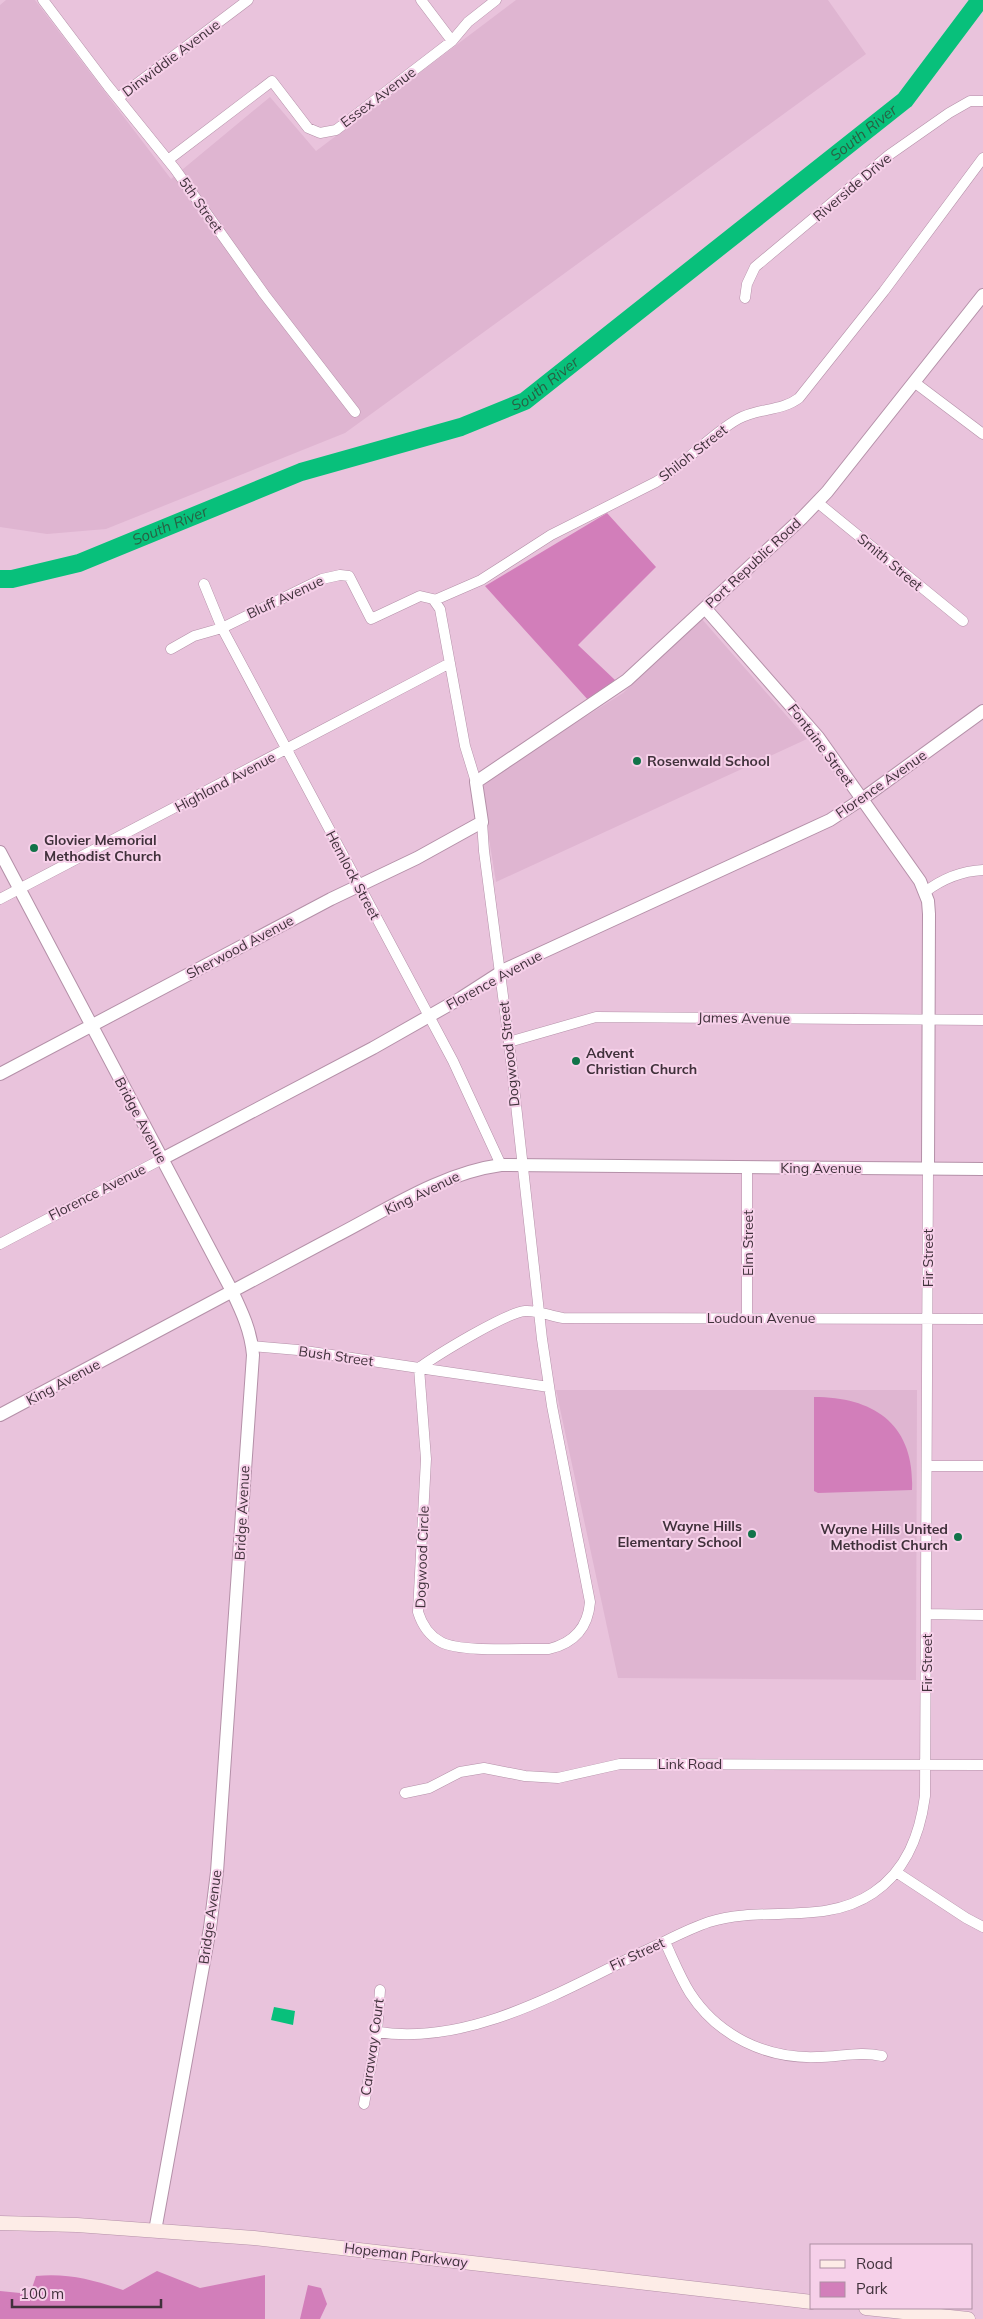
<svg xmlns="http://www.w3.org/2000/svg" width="983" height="2319" font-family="Mulish,sans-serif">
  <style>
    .built { fill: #dfb5d1 }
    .green { fill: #d27eba }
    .water { fill: #08c07b }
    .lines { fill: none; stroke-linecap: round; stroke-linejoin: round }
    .river { stroke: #08c07b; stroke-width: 18 }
    .minor-casing { stroke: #b490a8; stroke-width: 11 }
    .tertiary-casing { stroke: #b490a8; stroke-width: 14 }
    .secondary-casing { stroke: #b490a8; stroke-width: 15 }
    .minor { stroke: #fff; stroke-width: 10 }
    .tertiary { stroke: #fff; stroke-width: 12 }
    .secondary { stroke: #fdece7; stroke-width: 14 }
    .poi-dot { fill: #117349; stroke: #f6d0e9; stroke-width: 2 }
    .labels { text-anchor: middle; stroke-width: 4; stroke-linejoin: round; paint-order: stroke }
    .street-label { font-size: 14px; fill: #40313b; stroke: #f6d0e9 }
    .poi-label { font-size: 14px; font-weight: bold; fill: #40313b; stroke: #f6d0e9; text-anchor: start }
    .water-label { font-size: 15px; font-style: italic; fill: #286143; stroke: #f6d0e9 }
  </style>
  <rect width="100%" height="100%" fill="#e9c3dc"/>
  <path class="built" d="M6,0h29l136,179 99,-82 46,54 200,-151h312l38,54 -521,379 -239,96 -59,5 -47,-7v-522z
    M701,618l106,121 -311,143 -16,-99 143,-90z
    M556,1390h361l-1,290 -298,-2z"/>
  <path class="green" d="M607,513l49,54 -78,78 37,35 -26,21 -104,-115z
    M814,1397c61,0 101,28 98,93l-94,3 -4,-2z
    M157,2271l43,17 65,-13v44h-265v-28l30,3 6,-18c33,-3 57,4 87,14z
    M308,2285l13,3 6,16 -7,15h-20z"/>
  <path class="water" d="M274,2007l21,4 -2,14 -22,-5z"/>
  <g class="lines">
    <path class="river" id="s1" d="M0,579h12l67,-16 222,-91 160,-45 64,-26 380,-301 75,-100"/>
    <g class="minor-casing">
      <path id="minor" d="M43,0l65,86 67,83 89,125 91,118
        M421,0l31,41
        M118,98l130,-98
        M168,160l104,-79 36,47 12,5 16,-3 116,-89 16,-19 28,-22
        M745,298l2,-14 8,-17 134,-112 60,-42 21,-12h13
        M914,382l69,52
        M817,502l146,119
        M204,584l18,44 231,433 48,104
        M435,600l46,-20 70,-45 105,-53c30,-18 52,-46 82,-63 20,-11 44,-8 61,-21l85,-107 99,-133
        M171,649l23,-13 28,-8 100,-49 18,-4 9,1 22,43 49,-23 13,3 7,10 25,137 11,36
        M482,822l2,29 25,191 33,297 10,67 38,196c-2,26 -16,41 -41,47 -26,-1 -87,4 -108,-7 -13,-7 -19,-17 -23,-30l8,-153 -7,-91 130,19
        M925,892c17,-13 37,-21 58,-22
        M0,899l450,-236
        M509,1042l87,-25 387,3
        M747,1168v150
        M0,1244l162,-85
        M252,1346l46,4 121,18c18,-13 86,-55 106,-57 12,-1 25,5 38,7l420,1
        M928,1466h55
        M927,1614l56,1
        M405,1793l24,-5 31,-16 24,-4 41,8 33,2 62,-14 363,1
        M896,1872l70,46 17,9
        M665,1942c8,17 15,35 25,51 28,43 76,66 127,64 22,0 43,-6 65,-1
        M377,2032c92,14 183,-40 263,-79 23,-10 45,-23 69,-31 55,-17 115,4 164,-29 34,-23 47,-59 52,-97l3,-627
        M364,2104l13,-72 3,-42"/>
    </g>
    <g class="tertiary-casing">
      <path id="tertiary" d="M705,608l113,129 102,144 8,20 1,13 -1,255
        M0,852l232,439c10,21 19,40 21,64l-36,517 -7,56 -55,303
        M0,1074l331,-175 86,-41 65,-36 -6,-40 151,-102 175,-162 25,-26 156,-197
        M162,1159l211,-111 88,-50 45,-29 324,-149 32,-21 121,-88
        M0,1415c111,-58 221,-119 332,-177 53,-27 109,-65 169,-73l482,4"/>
    </g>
    <g class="secondary-casing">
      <path id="secondary" d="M0,2223l77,2 177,13 558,64
        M866,2308l102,11"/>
    </g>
    <use href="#minor" class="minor"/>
    <use href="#tertiary" class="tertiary"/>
    <use href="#secondary" class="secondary"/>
  </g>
  <g class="poi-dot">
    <circle cx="637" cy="761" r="5"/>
    <circle cx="34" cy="848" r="5"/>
    <circle cx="576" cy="1061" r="5"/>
    <circle cx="752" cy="1534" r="5"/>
    <circle cx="958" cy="1537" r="5"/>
  </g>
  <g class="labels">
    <g class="street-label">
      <text transform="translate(171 58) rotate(-37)" y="5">Dinwiddie Avenue</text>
      <text transform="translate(378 97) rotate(-37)" y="5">Essex Avenue</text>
      <text transform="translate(852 187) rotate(-40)" y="5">Riverside Drive</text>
      <text transform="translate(201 205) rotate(55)" y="5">5th Street</text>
      <text transform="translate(693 453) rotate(-38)" y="5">Shiloh Street</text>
      <text transform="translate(890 562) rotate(40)" y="5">Smith Street</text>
      <text transform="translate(753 563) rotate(-43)" y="5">Port Republic Road</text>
      <text transform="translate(285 597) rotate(-25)" y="5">Bluff Avenue</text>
      <text transform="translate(821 745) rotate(53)" y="5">Fontaine Street</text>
      <text transform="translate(225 782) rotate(-28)" y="5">Highland Avenue</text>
      <text transform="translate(881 784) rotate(-35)" y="5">Florence Avenue</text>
      <text transform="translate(353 875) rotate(62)" y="5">Hemlock Street</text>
      <text transform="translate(240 947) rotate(-28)" y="5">Sherwood Avenue</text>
      <text transform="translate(494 980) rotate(-29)" y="5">Florence Avenue</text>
      <text transform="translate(744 1018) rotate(1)" y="5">James Avenue</text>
      <text transform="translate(509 1054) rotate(-96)" y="5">Dogwood Street</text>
      <text transform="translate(141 1120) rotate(62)" y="5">Bridge Avenue</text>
      <text x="821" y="1173">King Avenue</text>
      <text transform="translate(97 1192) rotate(-27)" y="5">Florence Avenue</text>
      <text transform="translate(422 1193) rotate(-26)" y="5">King Avenue</text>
      <text transform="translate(748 1243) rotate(-90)" y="5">Elm Street</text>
      <text transform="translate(928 1258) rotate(-90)" y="5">Fir Street</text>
      <text x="761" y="1323">Loudoun Avenue</text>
      <text transform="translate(336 1356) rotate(8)" y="5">Bush Street</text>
      <text transform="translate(63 1382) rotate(-28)" y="5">King Avenue</text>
      <text transform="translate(242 1513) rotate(-87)" y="5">Bridge Avenue</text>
      <text transform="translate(422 1557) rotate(-88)" y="5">Dogwood Circle</text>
      <text transform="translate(927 1663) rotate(-90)" y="5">Fir Street</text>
      <text x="690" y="1769">Link Road</text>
      <text transform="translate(210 1917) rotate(-82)" y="5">Bridge Avenue</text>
      <text transform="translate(637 1954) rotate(-25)" y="5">Fir Street</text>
      <text transform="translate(372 2047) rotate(-82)" y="5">Caraway Court</text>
      <text transform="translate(406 2255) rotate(7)" y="5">Hopeman Parkway</text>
    </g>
    <g class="poi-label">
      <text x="647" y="766">Rosenwald School</text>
      <text x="44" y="845">Glovier Memorial<tspan x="44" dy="16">Methodist Church</tspan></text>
      <text x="586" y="1058">Advent<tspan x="586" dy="16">Christian Church</tspan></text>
      <text x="742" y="1531" text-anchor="end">Wayne Hills<tspan x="742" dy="16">Elementary School</tspan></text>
      <text x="948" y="1534" text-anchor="end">Wayne Hills United<tspan x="948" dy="16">Methodist Church</tspan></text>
    </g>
    <g class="water-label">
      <text dy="5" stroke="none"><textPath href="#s1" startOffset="988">South River</textPath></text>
      <text dy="5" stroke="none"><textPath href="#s1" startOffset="582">South River</textPath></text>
      <text dy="5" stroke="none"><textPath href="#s1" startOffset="179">South River</textPath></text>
    </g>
  </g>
  <rect x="810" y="2244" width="162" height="65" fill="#f6d0e9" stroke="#ad90a3"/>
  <rect x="820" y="2260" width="25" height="8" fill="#fdece7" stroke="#ad90a3"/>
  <text x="856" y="2269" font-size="15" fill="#40313b">Road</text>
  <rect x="820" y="2282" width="25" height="15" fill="#d27eba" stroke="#ad90a3"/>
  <text x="856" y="2294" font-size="15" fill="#40313b">Park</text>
  <path d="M12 2299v8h149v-8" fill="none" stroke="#40313b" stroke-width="2.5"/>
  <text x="20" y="2299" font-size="15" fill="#40313b" stroke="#f6d0e9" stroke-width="4" paint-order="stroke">100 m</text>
</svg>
